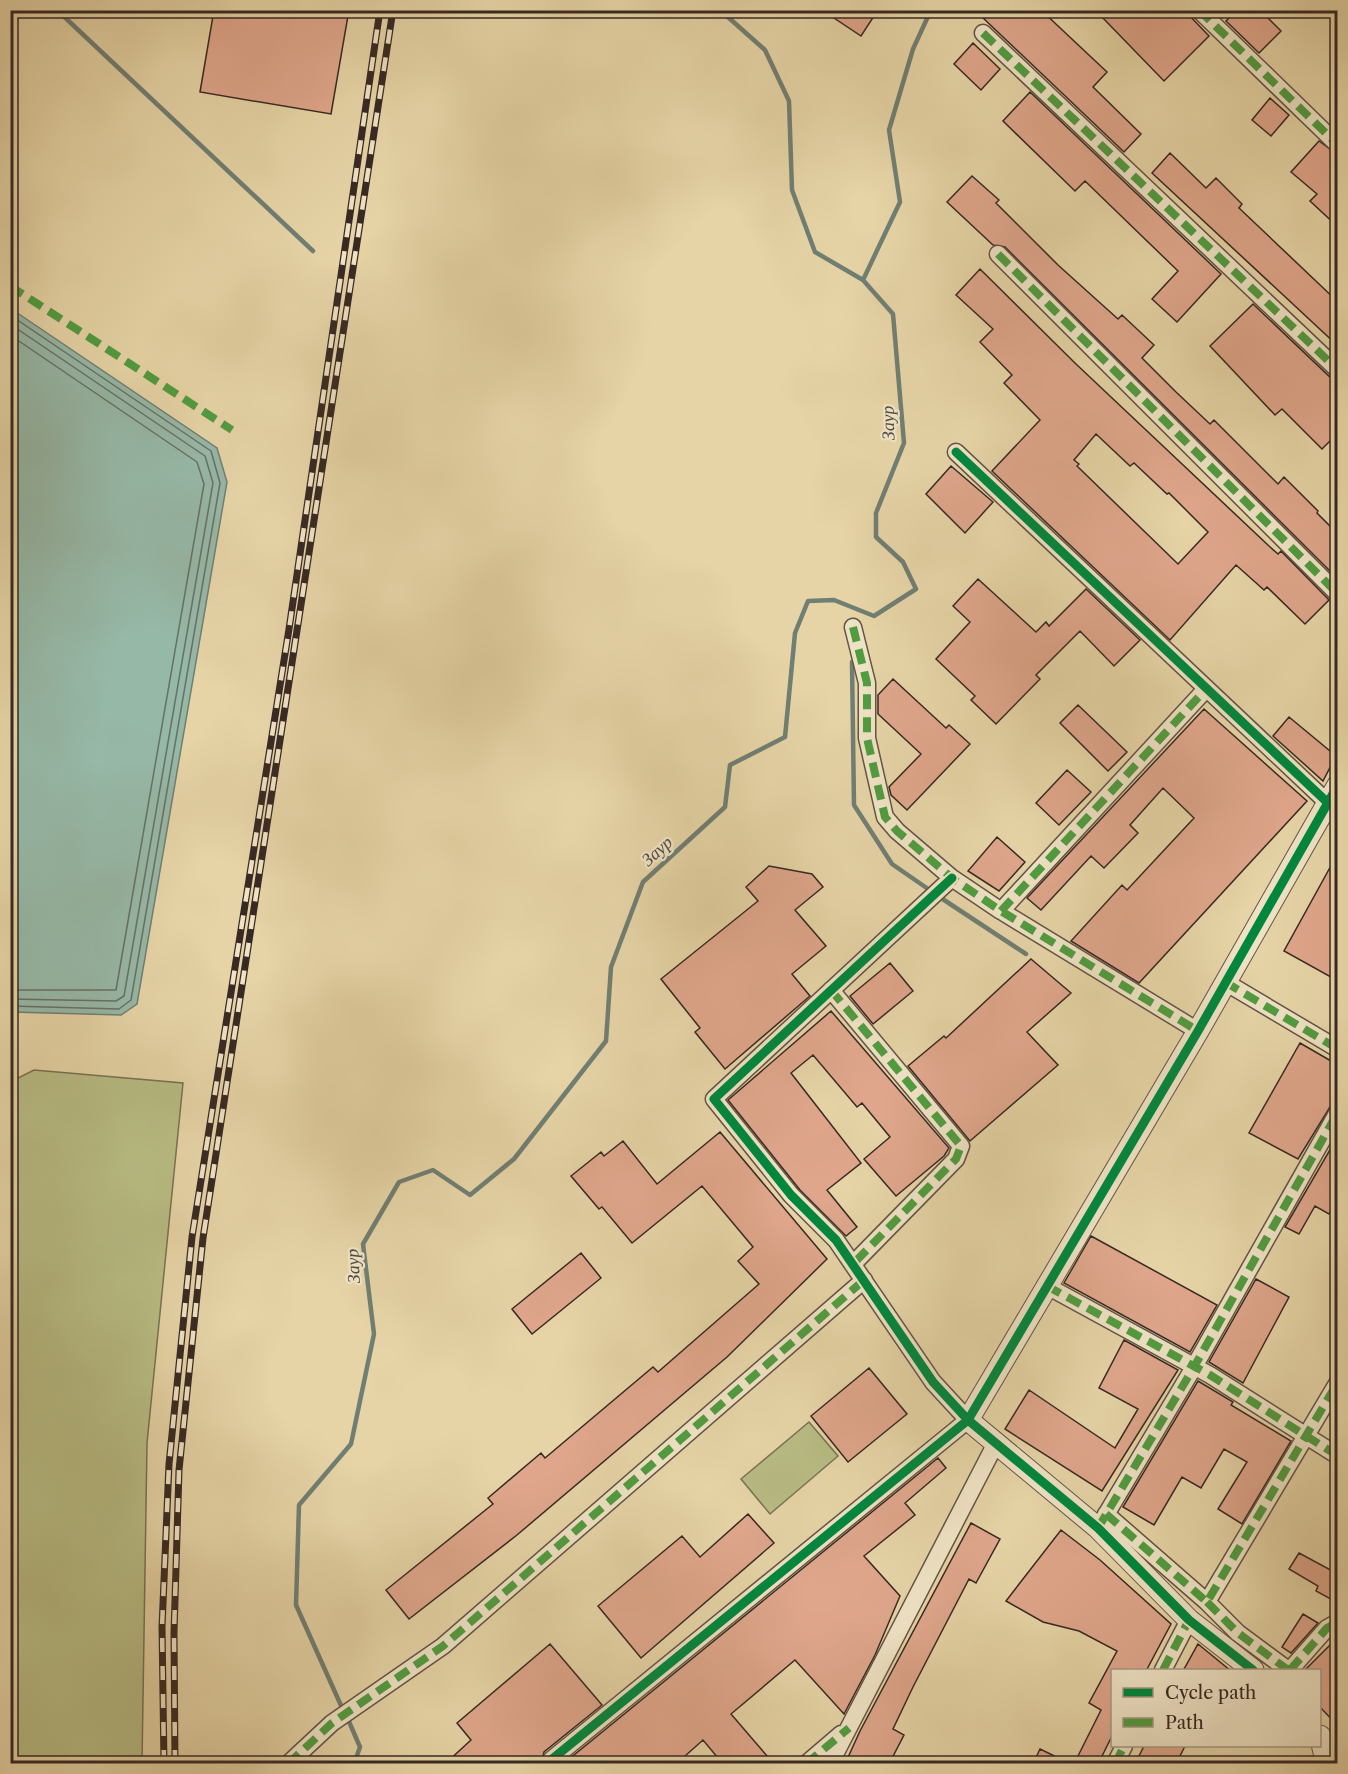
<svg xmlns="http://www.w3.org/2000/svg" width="1348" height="1774" font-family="'Libre Caslon Text',serif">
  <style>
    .green { fill: #b8bc84; stroke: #787254; stroke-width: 1.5 }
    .water { fill: #96b8a7; stroke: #707f73; stroke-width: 1.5 }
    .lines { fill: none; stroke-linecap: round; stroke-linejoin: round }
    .shore { stroke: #667066; stroke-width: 1.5 }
    .stream { stroke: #707f73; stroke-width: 4.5 }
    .building { fill: #dfa68b; stroke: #372924; stroke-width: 1.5; fill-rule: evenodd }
    .minor-casing { stroke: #635444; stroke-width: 19 }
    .tertiary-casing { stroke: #635444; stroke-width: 23 }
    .minor { stroke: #efe3c5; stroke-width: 16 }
    .tertiary { stroke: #efe3c5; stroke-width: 21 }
    .rail-casing { stroke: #372924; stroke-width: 7 }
    .rail { stroke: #efe3c5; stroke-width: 4.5; stroke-dasharray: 14; stroke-linecap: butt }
    .quiet { stroke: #519c40; stroke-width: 8; stroke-dasharray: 15 8; stroke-linecap: butt }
    .cycleway-casing { stroke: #efe3c5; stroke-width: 13 }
    .cycleway { stroke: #00873e; stroke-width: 9 }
    .labels { text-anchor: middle; stroke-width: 4.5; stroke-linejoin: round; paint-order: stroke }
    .water-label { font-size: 18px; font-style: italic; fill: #4f4d45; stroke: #efe3c5 }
  </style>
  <rect width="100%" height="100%" fill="#e6d4a6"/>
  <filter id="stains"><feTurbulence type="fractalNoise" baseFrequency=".00333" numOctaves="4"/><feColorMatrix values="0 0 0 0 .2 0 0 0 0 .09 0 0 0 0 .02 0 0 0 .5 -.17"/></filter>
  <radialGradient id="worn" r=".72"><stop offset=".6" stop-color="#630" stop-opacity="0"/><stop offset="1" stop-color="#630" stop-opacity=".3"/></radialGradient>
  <path class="green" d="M34,1070l149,13 -36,360 -5,320h-131l-1,-681z
    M809,1422l29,34 -68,58 -29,-35z"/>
  <path class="water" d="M10,308l207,140 10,34 -90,522 -16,11 -110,-3z"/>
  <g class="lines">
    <path class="shore" d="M10,315l201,136 9,32 -89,517 -12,9 -109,-3
      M10,324l195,132 8,27 -89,513 -8,5 -106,-2
      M10,335l187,127 7,22 -88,506h-106"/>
    <path class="stream" d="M57,10l256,241
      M863,280l37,-78 -11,-72 24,-81 18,-39
      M852,662l2,143 38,59 39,27
      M938,896l88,58
      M343,1710l-47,-105 3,-100 52,-61 23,-110 -11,-90 36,-62 34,-12 37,25 44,-36 92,-118 5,-74 32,-85 82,-75 5,-42 55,-28 10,-104 13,-32 26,-1 40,16 42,-27 -13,-27 -27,-25v-24l28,-70 -11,-129 -30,-34 -48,-28 -23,-62 -3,-89 -24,-51 -45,-40
      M347,1717l13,30 -6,17"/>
  </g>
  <path class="building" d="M214,10h135l-18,104 -131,-22z
    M822,10h56l-17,26z
    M988,10h53l66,62 -14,15 48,47 -17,18 -142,-135z
    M1107,10h77l25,26 -45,45 -63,-65z
    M1237,10h23l21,21 -22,22 -33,-32z
    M973,43l27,26 -19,21 -27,-26z
    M1030,92l191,182 -44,48 -25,-23 26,-28 -93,-90 -10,10 -72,-70z
    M1270,98l19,17 -18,21 -19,-16z
    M1319,141l19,14v72l-28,-26 7,-7 -26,-22z
    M1170,153l36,35 10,-10 26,26 -3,4 99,94v44l-186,-173z
    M972,176l27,24 -3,3 62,62 60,54 4,-4 32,30 -12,13 34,34 34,32 4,-4 64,64 6,-7 34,34 -1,2 21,21v45l-333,-332 -12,-2 -46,-43z
    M980,269l96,95 193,182 9,8 3,-3 48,49 -24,24 -38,-37 -3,3 -28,-25 -66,75 -178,-169 48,-51 -36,-37 8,-8 -32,-33 13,-13 -37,-34zM1096,434l34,32 4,-3 33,31 2,-1 39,39 -30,32 -101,-98 2,-2 -5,-4z
    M1253,304l78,74 7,3v52l-16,16 -40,-40 -7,6 -65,-69z
    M951,466l42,36 -28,31 -39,-39z
    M978,579l58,53 10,-10 3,4 37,-37 54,51 -26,26 -34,-35 -44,44 4,4 -44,45 -25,-24 4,-4 -39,-37 34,-37 -17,-16z
    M893,679l53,49 3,-3 21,19 -63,66 -16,-15 -2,-8 32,-33 -43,-40v-19z
    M1078,705l49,47 -19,19 -48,-48z
    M1204,709l103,92 -168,182 -68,-42 51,-56 5,5 67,-72 -31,-30 -33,37 8,8 -34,35 -13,-12 -50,54 -14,-12z
    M1289,717l47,39 -13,25 -50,-45z
    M1067,770l24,22 -32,33 -23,-22z
    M997,837l28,25 -26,29 -31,-20z
    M1338,853v128l-54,-30z
    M769,866l43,8 11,13 -28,23 31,36 -34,28 18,22 -85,73 -30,-37 5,-4 -39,-49 97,-78 -12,-14z
    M1031,959l40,34 -44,39 31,33 -88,76 -62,-75 36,-30 2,2z
    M890,963l23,28 -40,33 -23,-28z
    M831,1011l118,137 -5,8 -48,40 -32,-37 26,-22 -28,-34 -5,4 -44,-52 -22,18 70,90 -34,27 30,37 -11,9 -46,-46 -72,-90z
    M1300,1043l38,22v29l-40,65 -49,-26z
    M720,1132l107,127 -100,98 -210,178 -108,84 -23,-29 107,-86 -5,-6 53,-45 4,5 108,-91 5,5 101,-88 -21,-23 15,-14 -51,-61 -70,57 -30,-36 -3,2 -28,-33 30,-24 3,4 19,-15 34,43z
    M1338,1136v62l-9,16 -14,-8 -16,28 -14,-7z
    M1091,1236l126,69 -27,47 -126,-69z
    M581,1253l20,25 -69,56 -20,-25z
    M1256,1279l33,18 -46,86 -34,-21z
    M1124,1340l54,30 -76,121 -97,-62 24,-39 86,58 23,-39 -39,-21z
    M869,1368l38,46 -59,48 -37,-46z
    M1198,1381l35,21 -2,3 60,36 -49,83 -24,-15 29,-47 -23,-13 -23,39 -19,-11 -28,48 -31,-18z
    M938,1458l8,10 -41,35 10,12 -51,41 36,40 -25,59 -31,59 -49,-54 -64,54 43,50h-51l-20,-24 -27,24h-113z
    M748,1514l26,29 -133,115 -43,-52 84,-70 18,21z
    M971,1523l29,16 -24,44 -7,-4 -56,108 -20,42 11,6 -15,29h-44l15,-33z
    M1061,1530l39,30 71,64 -25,47h-33v63l-15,30h-24l27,-54 -12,-7 28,-52 -38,-20 -36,-9 -37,-21z
    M1299,1553l39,21v29l-22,-12 2,-5 -29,-17z
    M1303,1614l15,9 -27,30 -9,-6z
    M1338,1637v89l-18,-19v-36h-16z
    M550,1644l52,61 -58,47 -3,12h-96l26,-24 -14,-17z
    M1198,1644l33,27h-48z
    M1144,1746h41l-9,18h-41z
    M1040,1749l31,15h-38z"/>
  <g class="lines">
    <g class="minor-casing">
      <path id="minor" d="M1199,10l139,135
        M983,33l355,337
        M998,254l340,340
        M956,452l372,351
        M853,627l14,56v55l18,79 12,14 55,47 49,33 197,120
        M1001,911l205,-222
        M1225,982l113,67
        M831,990l130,156 -5,13 -103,105
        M1047,1286l163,89 128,81
        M1106,1514l101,88 131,-220
        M1098,1528l96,-161 144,-255
        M1207,1602l31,31 50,37
        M1163,1670l26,-50
        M1290,1670l37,-42 11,-6
        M551,1760l417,-340 -35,-38 -97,-142 -45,-45 -77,-96 238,-221
        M288,1764l44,-41 111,-77 421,-366
        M806,1764l35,-30
        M830,1764l166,-321
        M1115,1764l9,-18"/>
    </g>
    <g class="tertiary-casing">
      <path id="tertiary" d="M1253,1670l-64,-50 -91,-92 -130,-108 230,-389 140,-246
        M1320,1736l7,28"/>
    </g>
    <use href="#minor" class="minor"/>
    <use href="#tertiary" class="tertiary"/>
    <g class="rail-casing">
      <path id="rail" d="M164,1764l-2,-137 7,-163 23,-227 97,-608 91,-619
        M175,1764l-1,-131 5,-163 24,-232 190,-1228"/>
    </g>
    <use href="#rail" class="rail"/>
    <path class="quiet" d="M1199,10l139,135
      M983,33l355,337
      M998,254l340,340
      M10,286l222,144
      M853,627l14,56v55l18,79 12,14 55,47 49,33 197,120
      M1001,911l205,-222
      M1225,982l113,67
      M831,990l130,156 -5,13 -103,105
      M1047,1286l163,89 128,81
      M1106,1514l101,88 131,-220
      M1098,1528l96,-161 144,-255
      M1207,1602l31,31 50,37
      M1163,1670l26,-50
      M1290,1670l37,-42 11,-6
      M288,1764l44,-41 111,-77 421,-366
      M806,1764l43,-36
      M1115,1764l9,-18"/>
    <g class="cycleway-casing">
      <path id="cycleway" d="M956,452l372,351
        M1253,1670l-64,-50 -91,-92 -130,-108 230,-389 140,-246
        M551,1760l417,-340 -35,-38 -97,-142 -45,-45 -77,-96 238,-221"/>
    </g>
    <use href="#cycleway" class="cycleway"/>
  </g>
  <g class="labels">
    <g class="water-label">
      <text transform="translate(888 423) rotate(-92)" y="6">Заур</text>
      <text transform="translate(657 851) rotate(-42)" y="6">Заур</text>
      <text transform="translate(353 1266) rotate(-93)" y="6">Заур</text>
    </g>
  </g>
  <rect width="1348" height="1774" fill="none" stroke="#e6d4a6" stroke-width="36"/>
  <rect x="12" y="12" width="1324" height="1750" fill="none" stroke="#372924" stroke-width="3"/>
  <rect x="18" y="18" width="1312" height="1738" fill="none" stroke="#372924" stroke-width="1.5"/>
  <rect x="1111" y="1669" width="210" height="78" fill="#efe3c5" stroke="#a59985" stroke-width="1.5"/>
  <rect x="1123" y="1688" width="30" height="9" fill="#00873e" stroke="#a59985" stroke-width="1.5"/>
  <text x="1165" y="1699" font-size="18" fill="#372924">Cycle path</text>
  <rect x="1123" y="1718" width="30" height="9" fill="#519c40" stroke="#a59985" stroke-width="1.5"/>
  <text x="1165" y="1729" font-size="18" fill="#372924">Path</text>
  <rect width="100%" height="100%" filter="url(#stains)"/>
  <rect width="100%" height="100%" fill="url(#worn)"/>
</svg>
